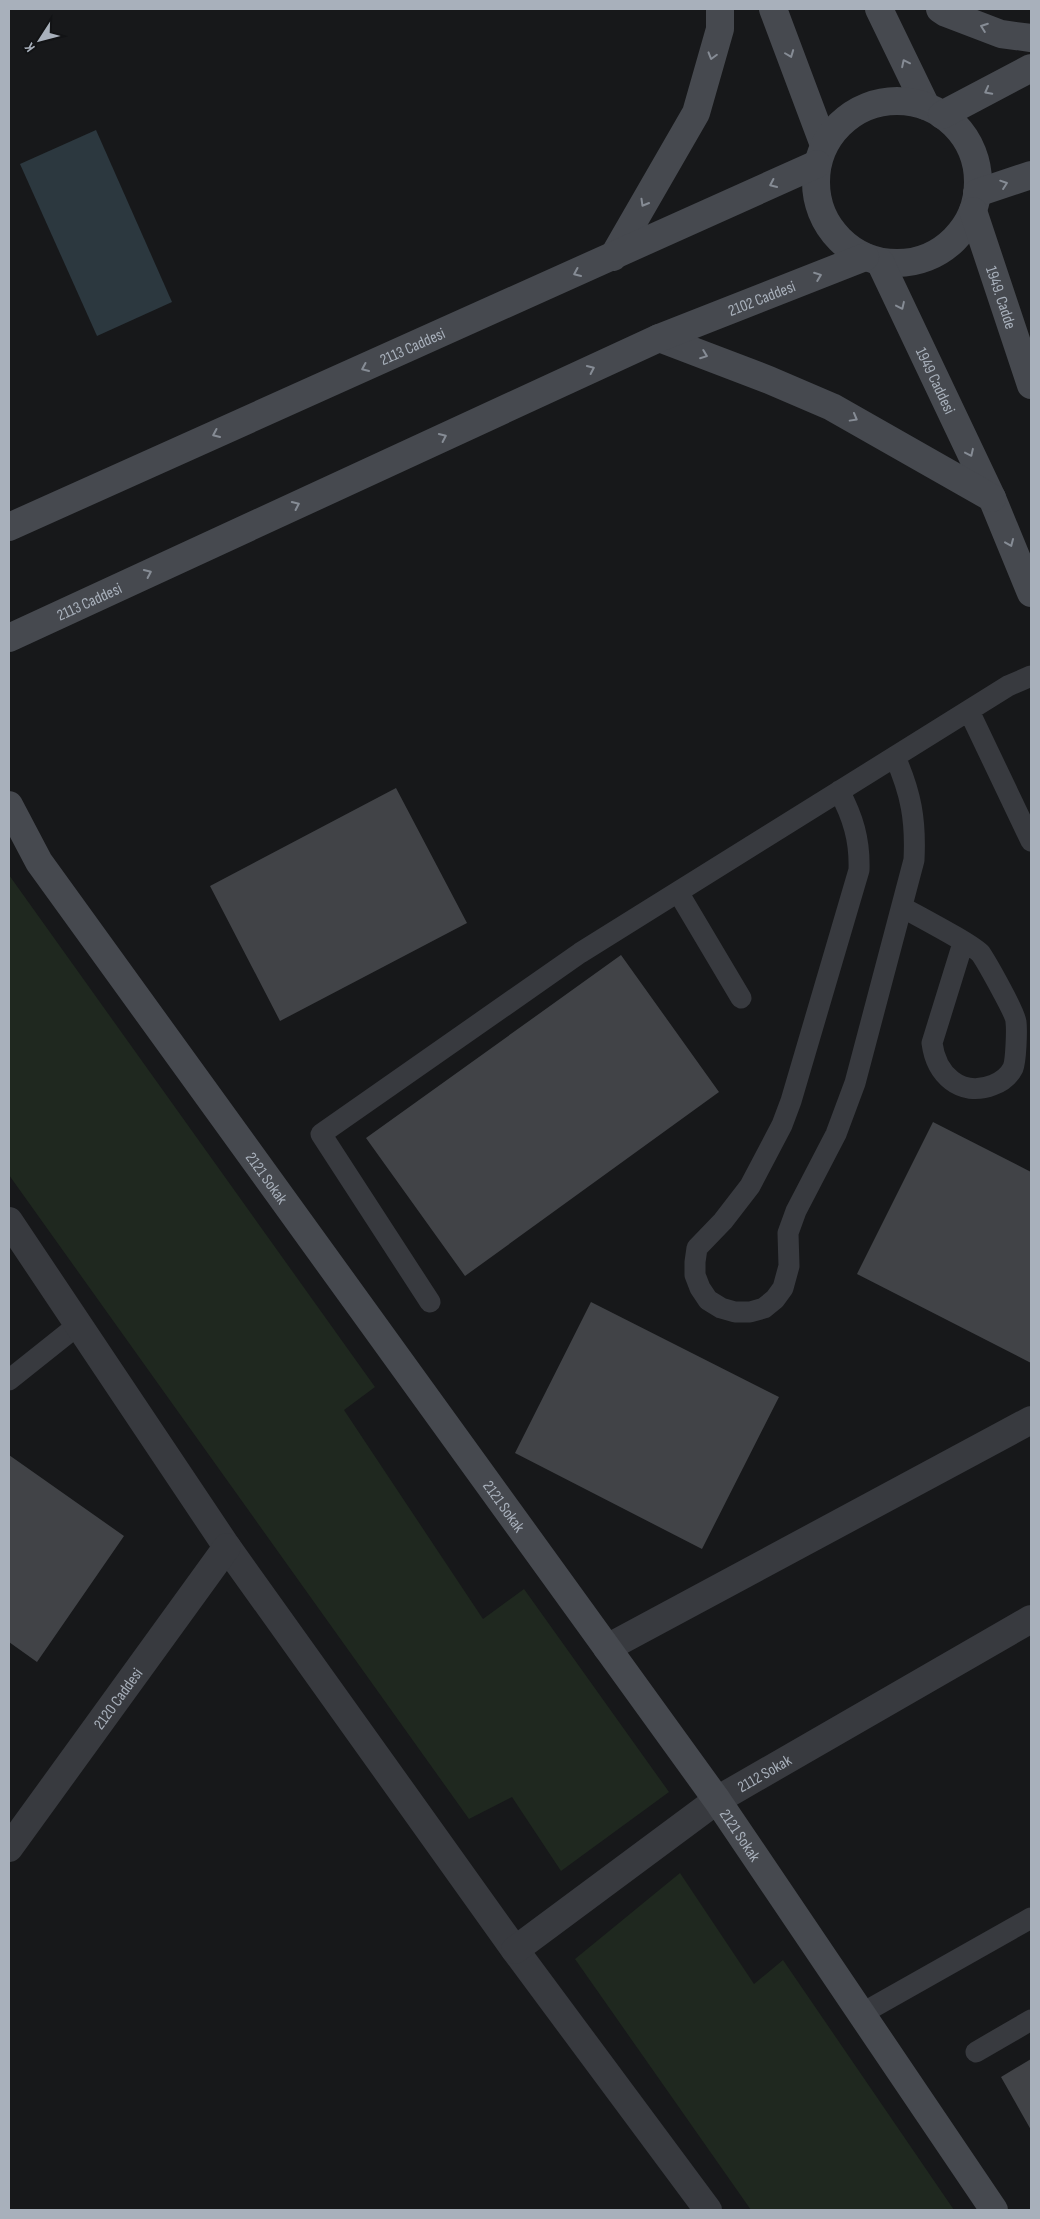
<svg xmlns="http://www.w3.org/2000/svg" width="1040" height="2219" font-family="'Sofia Sans Condensed',sans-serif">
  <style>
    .green { fill: #1f281f }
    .water { fill: #2c383f }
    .building { fill: #414347 }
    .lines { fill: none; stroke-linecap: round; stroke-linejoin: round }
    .lane { stroke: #383a3f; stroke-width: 21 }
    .street { stroke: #383a3f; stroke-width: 28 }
    .secondary { stroke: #46494f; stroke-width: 28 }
    .oneway { stroke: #868c95 }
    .labels { text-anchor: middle; stroke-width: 4; stroke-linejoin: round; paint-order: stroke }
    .street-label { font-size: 16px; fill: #a8b0bb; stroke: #121315 }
  </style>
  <rect width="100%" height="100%" fill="#17181a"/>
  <path class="green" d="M9,875l366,512 -31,23 139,209 41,-30 145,203 -108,79 -49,-74 -43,22 -460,-644z
    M680,1873l74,111 29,-24 171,250h-203l-176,-251z"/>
  <path class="water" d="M96,130l76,172 -75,34 -77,-172z"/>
  <path class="building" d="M396,788l71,135 -187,98 -70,-135z
    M621,955l98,137 -254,184 -99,-138z
    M933,1122l98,50v191l-174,-89z
    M591,1302l188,95 -77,152 -187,-96z
    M9,1455l115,81 -87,126 -28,-20z
    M1031,2059v71l-30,-53z"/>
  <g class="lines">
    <path class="lane" d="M969,711l62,130
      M839,791c14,26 21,49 20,79l-68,231 -9,24 -32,61 -27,35 -26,27 -2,14v13l5,13 8,12 13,8 14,4h15l14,-4 11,-9 8,-11 6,-22 -1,-33 8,-22 40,-77 19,-51 59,-223c2,-40 -3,-67 -19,-103
      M678,892l63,106
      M902,907c14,8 72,38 79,47 6,9 35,60 35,68 1,8 0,39 -3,46 -4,8 -12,14 -20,17 -33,13 -57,-11 -61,-42l31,-100
      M430,1302l-109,-168 259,-181 428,-267 23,-10
      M9,1380l69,-55
      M861,2014l170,-96
      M976,2052l55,-32"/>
    <g class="street">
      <path d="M9,1221l218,326 288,403 193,260"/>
      <path d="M607,1648l424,-228"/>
      <path id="s1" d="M9,1848l218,-301"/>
      <path id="s2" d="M515,1950l202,-150 314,-181"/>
    </g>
    <g class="secondary">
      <path d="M773,9l51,136"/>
      <path d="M879,9l47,97"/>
      <path d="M940,9l6,4 55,21 30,4"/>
      <circle cx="897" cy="182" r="81"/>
      <path d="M942,115l89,-47"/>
      <path d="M977,193l54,-18"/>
      <path id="s3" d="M973,211l58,174"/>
      <path d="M613,257l83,-144 24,-84v-20"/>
      <path id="s4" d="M880,262l112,236 39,95"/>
      <path d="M659,338l110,42 63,27 160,91"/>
      <path id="s5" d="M9,527l808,-363"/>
      <path id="s6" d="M9,638l650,-300 206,-81"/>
      <path id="s7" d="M9,805l30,57 678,938 277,410"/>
    </g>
  </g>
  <defs><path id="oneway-chevron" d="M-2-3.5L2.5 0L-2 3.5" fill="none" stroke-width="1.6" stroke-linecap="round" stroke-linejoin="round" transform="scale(1.25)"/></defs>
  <g class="oneway">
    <use href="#oneway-chevron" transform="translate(984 27) rotate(-160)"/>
    <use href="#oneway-chevron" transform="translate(790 54) rotate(69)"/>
    <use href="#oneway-chevron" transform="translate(712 56) rotate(106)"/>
    <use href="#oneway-chevron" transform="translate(905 63) rotate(-116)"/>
    <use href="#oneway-chevron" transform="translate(988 91) rotate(152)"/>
    <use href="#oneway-chevron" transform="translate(773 184) rotate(155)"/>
    <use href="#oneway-chevron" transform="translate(1004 184) rotate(-19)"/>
    <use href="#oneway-chevron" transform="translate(644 203) rotate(120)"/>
    <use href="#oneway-chevron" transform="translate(577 273) rotate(156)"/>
    <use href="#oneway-chevron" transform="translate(818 276) rotate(-21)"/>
    <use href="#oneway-chevron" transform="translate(901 306) rotate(65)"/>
    <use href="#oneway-chevron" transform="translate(704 355) rotate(21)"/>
    <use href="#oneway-chevron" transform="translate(365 368) rotate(156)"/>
    <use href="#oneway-chevron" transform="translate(591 369) rotate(-25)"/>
    <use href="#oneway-chevron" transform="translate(854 418) rotate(29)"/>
    <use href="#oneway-chevron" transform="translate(216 434) rotate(156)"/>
    <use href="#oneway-chevron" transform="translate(443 437) rotate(-25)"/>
    <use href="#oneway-chevron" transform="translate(970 453) rotate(65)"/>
    <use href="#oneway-chevron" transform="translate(296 505) rotate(-25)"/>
    <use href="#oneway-chevron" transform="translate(1010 543) rotate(67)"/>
    <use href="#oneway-chevron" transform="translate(148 573) rotate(-25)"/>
  </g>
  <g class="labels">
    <g class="street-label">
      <text dy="6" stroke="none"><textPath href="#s6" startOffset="826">2102 Caddesi</textPath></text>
      <text dy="6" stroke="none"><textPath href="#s3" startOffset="91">1949. Cadde</textPath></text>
      <text dy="6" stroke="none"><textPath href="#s5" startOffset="442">2113 Caddesi</textPath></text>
      <text dy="6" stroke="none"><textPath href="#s4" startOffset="131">1949 Caddesi</textPath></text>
      <text dy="6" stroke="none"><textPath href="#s6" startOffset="88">2113 Caddesi</textPath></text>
      <text dy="6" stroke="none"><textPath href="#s7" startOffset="454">2121 Sokak</textPath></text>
      <text dy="6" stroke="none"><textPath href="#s7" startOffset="859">2121 Sokak</textPath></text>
      <text dy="6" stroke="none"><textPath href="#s1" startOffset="185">2120 Caddesi</textPath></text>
      <text dy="6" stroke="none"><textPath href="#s2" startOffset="306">2112 Sokak</textPath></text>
      <text dy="6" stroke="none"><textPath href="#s7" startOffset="1264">2121 Sokak</textPath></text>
    </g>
  </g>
  <rect width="1040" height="2219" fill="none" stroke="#a8b0bb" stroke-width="20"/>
  <g transform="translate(40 40) rotate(234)" stroke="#121315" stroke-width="4" paint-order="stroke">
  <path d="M0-4L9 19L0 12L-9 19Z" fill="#a8b0bb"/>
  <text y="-8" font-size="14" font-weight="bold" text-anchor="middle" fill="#a8b0bb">K</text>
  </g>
</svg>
